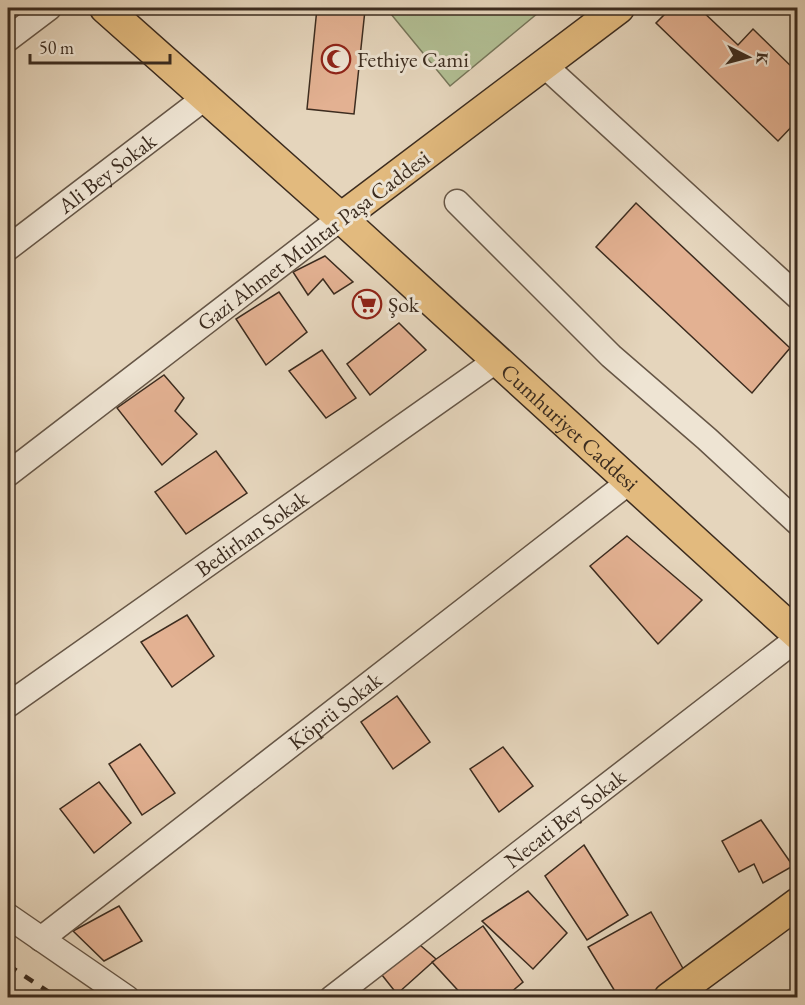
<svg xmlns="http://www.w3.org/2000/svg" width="805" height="1005" font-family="'EB Garamond',serif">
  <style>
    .green { fill: #b1be93; stroke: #767559; stroke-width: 1.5 }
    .building { fill: #e3b192; stroke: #3c2c1f; stroke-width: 1.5 }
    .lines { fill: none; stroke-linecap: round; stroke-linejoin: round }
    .minor-casing { stroke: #665646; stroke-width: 27 }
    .major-casing { stroke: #3c2c1f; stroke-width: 33 }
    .minor { stroke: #eee4d3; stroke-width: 24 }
    .major { stroke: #e2ba7e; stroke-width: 30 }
    .rail { stroke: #3c2c1f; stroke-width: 4.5; stroke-dasharray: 10 10; stroke-linecap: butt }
    .labels { text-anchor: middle; stroke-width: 6; stroke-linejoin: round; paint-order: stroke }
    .poi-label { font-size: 22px; fill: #3c2c1f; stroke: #eee4d3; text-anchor: start }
    .street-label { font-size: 22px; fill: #3c2c1f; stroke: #eee4d3 }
  </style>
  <rect width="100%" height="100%" fill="#e5d5bc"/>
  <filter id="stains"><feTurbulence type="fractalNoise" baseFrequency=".00333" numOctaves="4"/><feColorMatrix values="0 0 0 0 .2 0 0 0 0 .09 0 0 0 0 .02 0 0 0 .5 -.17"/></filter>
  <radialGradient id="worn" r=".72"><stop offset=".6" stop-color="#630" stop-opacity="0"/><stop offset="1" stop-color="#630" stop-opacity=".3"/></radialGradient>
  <path class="green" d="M386,8h158l-94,78z"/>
  <path class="building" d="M317,8l48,2 -11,104 -47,-5z
    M671,8h28l39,37 15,-16 45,44v47l-20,21 -122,-118z
    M636,203l154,145 -38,45 -156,-146z
    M325,256l28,26 -19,12 -11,-15 -15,16 -15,-23z
    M279,292l28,40 -41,33 -30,-46z
    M399,323l27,27 -56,45 -23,-31z
    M322,350l34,48 -30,20 -37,-47z
    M164,375l20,23 -9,13 22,23 -35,31 -45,-57z
    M216,451l31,42 -61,41 -31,-42z
    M627,536l75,64 -44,44 -68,-78z
    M187,615l27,41 -42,31 -31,-45z
    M397,696l33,46 -37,27 -32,-47z
    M140,744l35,49 -33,22 -33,-51z
    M503,747l30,39 -34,26 -29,-43z
    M99,782l32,41 -37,30 -34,-44z
    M761,820l32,46 -30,17 -9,-19 -15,8 -17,-31z
    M584,845l44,70 -41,25 -42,-64z
    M528,891l39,42 -34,36 -51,-48z
    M119,906l23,35 -38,20 -31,-30z
    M651,912l34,60 -33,26h-33l-31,-51z
    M483,926l40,56 -19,16h-39l-33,-36z
    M420,945l16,14 -39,35 -15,-19z"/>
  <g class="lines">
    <g class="minor-casing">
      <g id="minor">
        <path d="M8,39l41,-31"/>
        <path d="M544,65l254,232"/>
        <path d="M457,202l154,154 96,83 91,84"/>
        <path id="s1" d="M8,248l198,-151"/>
        <path d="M8,474l333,-256"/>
        <path id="s2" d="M8,705l489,-345"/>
        <path d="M8,916l119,82"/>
        <path id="s3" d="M41,939l588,-457"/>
        <path id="s4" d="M332,998l466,-360"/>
      </g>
    </g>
    <g class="major-casing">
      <g id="major">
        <path id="s5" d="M105,8l236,210 457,417"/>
        <path d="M341,218l278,-210"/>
        <path d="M669,998l129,-95"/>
      </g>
    </g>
    <use href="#minor" class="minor"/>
    <use href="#major" class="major"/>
    <path class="rail" d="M8,965l50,33"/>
  </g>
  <defs>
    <g id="mosque-ring" transform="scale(1.5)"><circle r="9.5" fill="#eee4d3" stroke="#8f2418" stroke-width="1.5"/><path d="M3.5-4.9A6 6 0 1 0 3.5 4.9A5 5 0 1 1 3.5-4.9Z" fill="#8f2418"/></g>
    <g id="supermarket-ring" transform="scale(1.5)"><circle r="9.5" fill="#eee4d3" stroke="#8f2418" stroke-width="1.5"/><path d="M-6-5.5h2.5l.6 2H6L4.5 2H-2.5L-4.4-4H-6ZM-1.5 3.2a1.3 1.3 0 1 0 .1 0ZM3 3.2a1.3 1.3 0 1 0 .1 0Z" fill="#8f2418"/></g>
  </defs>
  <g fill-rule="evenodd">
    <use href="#mosque-ring" x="336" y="59"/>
    <use href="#supermarket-ring" x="367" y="304"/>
  </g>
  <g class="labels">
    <g class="poi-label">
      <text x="357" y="67">Fethiye Cami</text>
      <text x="388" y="312">Şok</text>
    </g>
    <g class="street-label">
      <text dy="8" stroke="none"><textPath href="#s1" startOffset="124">Ali Bey Sokak</textPath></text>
      <text transform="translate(313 240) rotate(-37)" y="8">Gazi Ahmet Muhtar Paşa Caddesi</text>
      <text dy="8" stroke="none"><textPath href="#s5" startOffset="626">Cumhuriyet Caddesi</textPath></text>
      <text dy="8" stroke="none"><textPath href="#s2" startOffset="298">Bedirhan Sokak</textPath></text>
      <text dy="8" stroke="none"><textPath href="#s3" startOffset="372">Köprü Sokak</textPath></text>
      <text dy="8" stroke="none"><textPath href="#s4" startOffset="294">Necati Bey Sokak</textPath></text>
    </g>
  </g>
  <rect width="805" height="1005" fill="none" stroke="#e5d5bc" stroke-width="30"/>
  <rect x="9" y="9" width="787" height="987" fill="none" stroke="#3c2c1f" stroke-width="3"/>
  <rect x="15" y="15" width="775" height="975" fill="none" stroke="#3c2c1f" stroke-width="1.5"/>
  <g transform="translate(748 57) rotate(96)" stroke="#eee4d3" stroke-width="4.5" paint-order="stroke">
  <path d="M0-4.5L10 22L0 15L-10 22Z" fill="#3c2c1f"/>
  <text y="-9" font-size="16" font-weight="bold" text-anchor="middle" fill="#3c2c1f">K</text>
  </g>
  <path d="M30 54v9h140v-9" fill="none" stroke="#3c2c1f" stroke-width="3"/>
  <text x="39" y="54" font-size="18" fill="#3c2c1f" stroke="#eee4d3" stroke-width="4.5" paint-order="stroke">50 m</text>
  <rect width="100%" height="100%" filter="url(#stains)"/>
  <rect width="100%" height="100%" fill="url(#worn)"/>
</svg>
